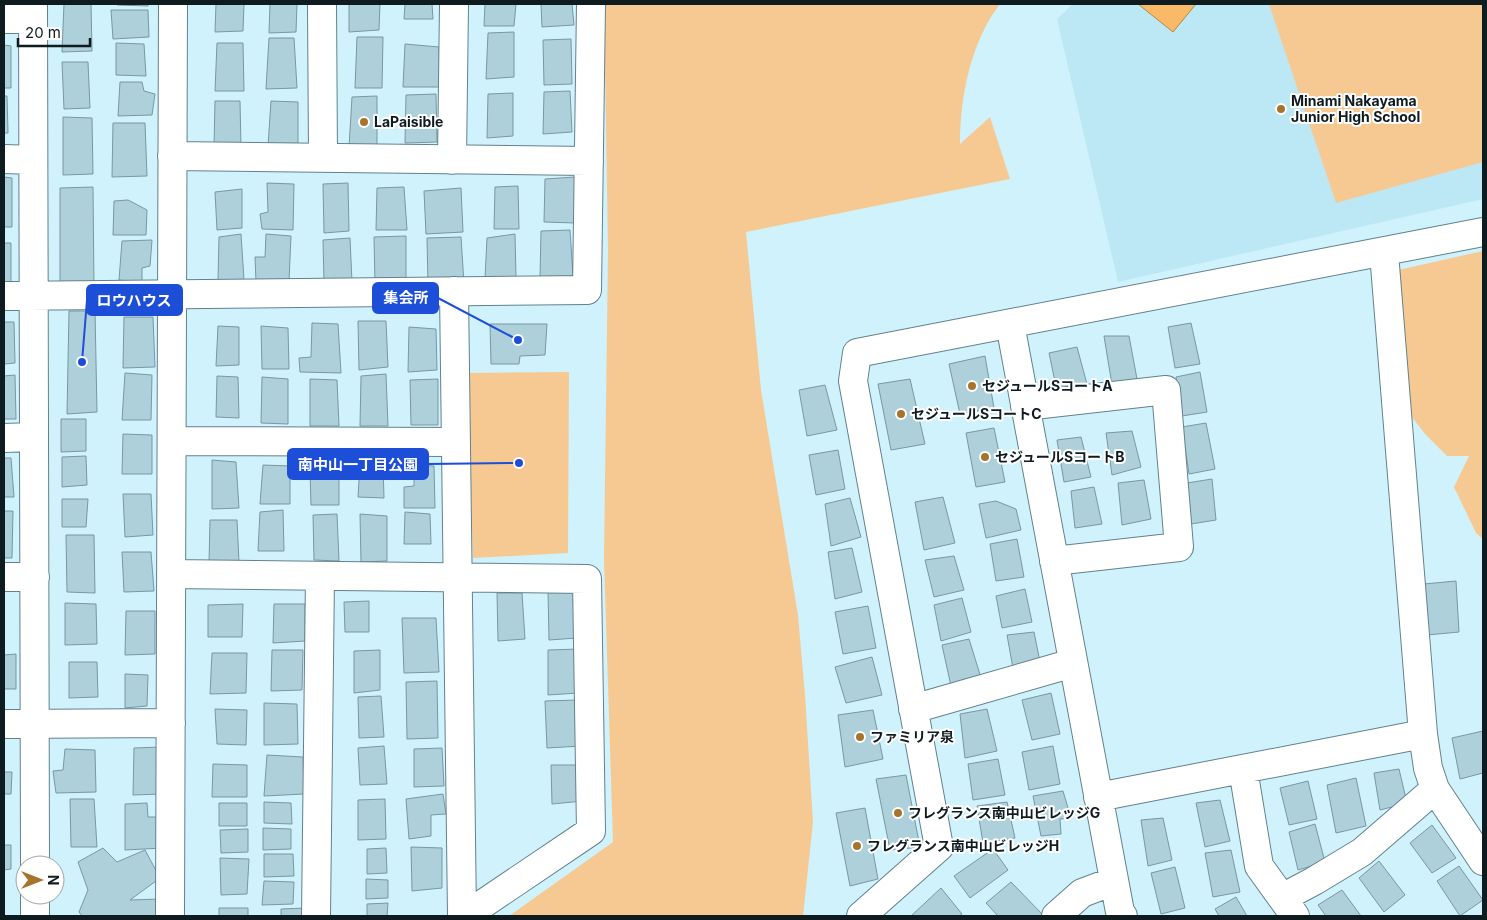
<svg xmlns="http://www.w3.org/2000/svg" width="1487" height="920" font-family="Inter,'Noto Sans JP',sans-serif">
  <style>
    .built { fill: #bce8f5 }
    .green { fill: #f7c992 }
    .water { fill: #f9b967; stroke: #b28a51 }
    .building { fill: #aed0da; stroke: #7898a2 }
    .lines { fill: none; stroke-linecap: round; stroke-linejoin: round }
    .minor-casing { stroke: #62828b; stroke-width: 30 }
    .minor { stroke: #fff; stroke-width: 28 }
    .poi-dot { fill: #a7742c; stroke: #fff; stroke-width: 2 }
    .labels { text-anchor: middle; stroke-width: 4; stroke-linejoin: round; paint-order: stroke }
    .poi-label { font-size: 14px; font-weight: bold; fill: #0e1b1f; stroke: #fff; text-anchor: start }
    .leader { fill: none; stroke: #1d4ed8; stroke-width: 2 }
    .callout-dot { fill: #1d4ed8; stroke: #fff; stroke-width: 2 }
    .callout { fill: #1d4ed8; stroke: #1d4ed8; stroke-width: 2 }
    .callout-label { font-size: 15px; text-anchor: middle; font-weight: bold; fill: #fff }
  </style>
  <rect width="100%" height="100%" fill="#cff2fc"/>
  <path class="built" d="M1073,4h410v195l-365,83 -61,-263z"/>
  <path class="green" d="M604,4h396c-29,37 -40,93 -40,140l30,-27 20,62 -264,53 15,158 37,225 7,80 8,127 -10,94h-294l104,-74 -9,-282 4,-310z
    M1269,4h214v158l-147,41z
    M1483,251v288l-7,-6 -22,-46 15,-31h-22l-22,-22 -13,-17 -9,-62 -5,-85z
    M569,372l-1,181 -95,5 -6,-185z"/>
  <path class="water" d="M1138,4h58l-23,28z"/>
  <path class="building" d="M64,4h27l1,47 -30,1z
    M117,4h31v2l-31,-1z
    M216,4h28l-1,27 -28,1z
    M270,4h27l-1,28 -27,1z
    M349,4h31l-1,26 -30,2z
    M405,4h27l1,15h-29z
    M485,4h31l-2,22h-30z
    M541,4h31l2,21 -32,2z
    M111,10h37l1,27 -36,2z
    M514,32v45l-28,2 2,-46z
    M357,37h26l-1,51h-27z
    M269,38h25l3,50 -31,1z
    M571,39l1,45 -28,1 -1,-45z
    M116,43l28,1 2,32 -30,-1z
    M217,43h26l1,48h-29z
    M405,44l34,3 1,40h-37z
    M4,45l7,1v42h-7z
    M62,62h26l2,46 -26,1z
    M120,82h22l2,9 11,3 -3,21 -34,1z
    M570,91l2,41 -29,2 1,-42z
    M513,93v43l-26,2 1,-44z
    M436,94l1,48 -32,1 1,-48z
    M4,96h3l1,37h-4z
    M377,96v51h-28l3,-50z
    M215,101h25l1,47 -27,-1z
    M271,101l27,1v43l-30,1z
    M63,117l29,1 1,56 -30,1z
    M113,123h32l2,53 -35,1z
    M4,177l8,1v49h-8z
    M575,177v46l-31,-1 1,-43z
    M267,183l27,1 -1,46 -31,-1 -2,-15 8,-2z
    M348,183l1,48 -25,2 -1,-49z
    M518,186l1,43h-25l1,-42z
    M93,187l1,101h-34v-100z
    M404,187l3,43h-31l1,-42z
    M461,188l2,44 -37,2 -2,-43z
    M242,189v39l-25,2 -2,-38z
    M128,200l19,10 -1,25h-33l1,-34z
    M570,230l3,46 -33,2 1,-47z
    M241,234l3,46h-26l1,-43z
    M266,234l25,2 -2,45 -33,1 -1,-25h10z
    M515,234l1,44 -31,1 2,-41z
    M406,236v48h-31l-1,-47z
    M461,237l3,47 -36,2 -1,-48z
    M350,238l2,44 -28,1 -1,-43z
    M152,240l-2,26 -8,2v14l-23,-2 3,-39z
    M4,243h7v42l-7,1z
    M69,311h26l2,101 -30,2z
    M124,317h29l2,50 -32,1z
    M358,321h28l2,46 -29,3z
    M4,322h10l1,41 -11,1z
    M312,323l26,1 3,49 -41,-1 -1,-14 12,-1z
    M1191,323l9,41 -25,4 -7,-41z
    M490,324h57l-2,31 -25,1 -1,8h-28z
    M218,326l21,1v38l-23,1z
    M261,326l27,2 1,41h-27z
    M409,327l27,2 1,41 -29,2z
    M1104,336h25l8,43 -25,6z
    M1077,347l11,41 -30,8 -9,-43z
    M985,356l9,52 -34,6 -11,-50z
    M1200,372l7,40 -25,4 -6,-39z
    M125,373l27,2 -1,45h-29z
    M386,374l2,52h-28l1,-50z
    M15,375l1,44h-12v-43z
    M217,376l21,1 1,41 -23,-1z
    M262,377l26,2v45l-27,-1z
    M310,379l27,1 2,46h-29z
    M438,379v46h-27l-1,-45z
    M910,379l15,65 -34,6 -13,-66z
    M825,385l12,45 -30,6 -8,-46z
    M61,419h25v32l-25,1z
    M1206,423l9,46 -26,5 -7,-47z
    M994,428l11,54 -29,5 -10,-54z
    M1132,431l9,36 -29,8 -6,-42z
    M123,434l29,1v39h-30z
    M1081,437l10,40 -27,5 -7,-42z
    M838,450l7,39 -29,6 -7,-40z
    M86,456l1,29 -25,2v-30z
    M4,458h7l3,39h-10z
    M212,460l24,2 3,46 -27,1z
    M326,461l13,2v42h-28l-1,-33 15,-1z
    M360,464l23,1 1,33 -26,-1z
    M263,465l27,1v38h-30z
    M414,465l20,1 1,42h-31v-21l10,-1z
    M1212,479l4,41 -25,4 -4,-41z
    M1144,480l7,39 -29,6 -4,-42z
    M1094,487l8,37 -27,4 -4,-37z
    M123,494h28l2,41 -28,2z
    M943,497l12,46 -31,7 -9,-48z
    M850,498l11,39 -30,9 -6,-42z
    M62,499h26l-2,28h-24z
    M996,501l20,8 5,21 -35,8 -7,-34z
    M283,510l1,41h-26l2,-39z
    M4,511h9l-1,47h-8z
    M405,512l25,2 1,30h-27z
    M337,514l2,47 -25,-1 -1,-45z
    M360,514l27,2v45l-26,1z
    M210,520h27l2,42 -30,1z
    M66,535h28l1,58 -28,-1z
    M1017,539l7,38 -28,4 -6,-37z
    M852,548l10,44 -27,7 -7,-47z
    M122,552h29l3,39 -30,1z
    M954,556l10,34 -30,7 -9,-37z
    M1456,581l3,51 -32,3 -3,-51z
    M1025,589l7,33 -30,6 -6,-32z
    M574,590l3,48 -28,2 -1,-49z
    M497,593h25l3,46 -27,2z
    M962,598l9,34 -30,9 -7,-36z
    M369,601v31h-24l-1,-30z
    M65,603l31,1 1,40 -32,1z
    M243,604l-1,33h-34v-32z
    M274,604h31v37l-32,2z
    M868,606l8,42 -33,6 -8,-42z
    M126,611h29v43l-30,1z
    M402,618h34l3,54 -35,1z
    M1034,632l7,35 -27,7 -7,-39z
    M969,639l13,42 -31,5 -9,-41z
    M578,649v44l-30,2v-45z
    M272,650h31l-1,40 -31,1z
    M380,650v40l-26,3v-42z
    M212,653h35l-1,40 -36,1z
    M16,654v35h-12v-34z
    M872,657l10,38 -36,8 -11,-36z
    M69,662h28l1,35 -29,1z
    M125,674l23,1 -1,31 -22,2z
    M437,681l1,57 -31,1 -1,-57z
    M1051,693l9,41 -28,6 -10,-40z
    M381,696l3,41 -25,1 -1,-41z
    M577,700l4,46 -34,2 -2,-47z
    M264,703l33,1 1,40 -34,1z
    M215,709l32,1 -1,35 -29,-1z
    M987,709l10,42 -32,7 -5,-44z
    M873,710l10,49 -38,8 -7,-52z
    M1483,731v42l-23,6 -8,-41z
    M384,746l3,38 -27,1 -2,-37z
    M1053,746l7,38 -31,6 -7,-38z
    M161,747v47l-28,1 1,-47z
    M442,748l2,38 -30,1v-38z
    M65,749l30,1 1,42 -40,1 -3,-22 10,-1z
    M267,755l36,2 1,37 -40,2z
    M998,759l7,36 -32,5 -5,-36z
    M213,764l34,1v32h-35z
    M551,765h29l3,36 -31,3z
    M1399,769l8,34 -27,7 -6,-37z
    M4,772h8l-1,22h-7z
    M906,775l14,72 -30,3 -14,-71z
    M1356,778l10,48 -30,7 -9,-48z
    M1308,781l9,38 -28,6 -9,-37z
    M1063,791l8,27 -11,1 1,15 -20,2 -8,-40z
    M443,794l3,20 -15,1v21l-22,3 -3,-40z
    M70,799h24l3,48h-26z
    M385,799l1,40 -28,1v-40z
    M1220,800l10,41 -25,6 -9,-44z
    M264,802l27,1 1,21 -28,-1z
    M1007,802l8,36 -32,5 -6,-37z
    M147,803l1,14h13l2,31 -38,2v-46z
    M219,803h28v23h-28z
    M865,808l13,71 -28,7 -14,-73z
    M1163,818l9,42 -24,6 -7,-46z
    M1315,824l10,38 -27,8 -9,-38z
    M1432,825l24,33 -24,15 -22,-30z
    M263,828l28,1v20l-28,1z
    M248,829v23l-27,1 -1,-23z
    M4,845h7v24l-7,1z
    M411,847l31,1v40l-30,3z
    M103,848l14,14 28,-12 15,28 -30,22 29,-1 2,17h-79l-3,-4 9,-22 -10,-28z
    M386,848l1,25 -20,1v-25z
    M993,849l15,21 -38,28 -16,-22z
    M1231,850l9,42 -27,5 -8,-44z
    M264,854h29l1,22 -30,1z
    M220,858l29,1 -2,35 -26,1z
    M1379,861l26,34 -21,17 -25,-34z
    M1459,866l24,34 -23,16 -23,-35z
    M1175,867l10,41 -24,6 -10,-41z
    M366,879l22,1v18l-22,1z
    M264,881l30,1 -1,22 -31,1z
    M1011,882l33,34h-46l-12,-13z
    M941,888l21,26 -3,2h-48z
    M1342,890l19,26h-35l-8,-11z
    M1236,897l11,19h-28l-4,-7z
    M388,903l-1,13h-20v-12z
    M219,908h29v8h-29z
    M306,908v8h-25v-7z"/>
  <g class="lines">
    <g class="minor-casing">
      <path id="minor" d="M33,4l2,861
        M322,4l1,154
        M4,19h29
        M172,156l417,5
        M4,159l29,1
        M452,160l2,-156
        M1384,253l39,481 5,34 7,21 48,72
        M454,291l8,625
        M4,296l583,-6 4,-286
        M1010,324l110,588 3,4
        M1025,406l141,-16 13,157 -125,14
        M4,438l30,-1
        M172,441l283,1
        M171,574l416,5 4,252 -126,85
        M4,577h31
        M913,709l160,-46
        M4,724l167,-1
        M1243,769l16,97 36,50
        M1098,797l325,-63
        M35,895v21
        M1282,898l32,-17 48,-29 73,-63
        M170,916l3,-912
        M316,916l4,-340
        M861,916l78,-69 -86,-466 4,-28 626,-121
        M1056,916l26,-23 32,-12"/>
    </g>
    <use href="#minor" class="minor"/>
  </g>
  <g class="poi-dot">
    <circle cx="1281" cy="109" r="5"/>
    <circle cx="364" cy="122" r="5"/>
    <circle cx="972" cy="386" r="5"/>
    <circle cx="901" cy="414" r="5"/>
    <circle cx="985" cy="457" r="5"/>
    <circle cx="860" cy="737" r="5"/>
    <circle cx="898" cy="813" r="5"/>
    <circle cx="857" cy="846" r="5"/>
  </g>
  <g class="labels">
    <g class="poi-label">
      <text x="1291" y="106">Minami Nakayama<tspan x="1291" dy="16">Junior High School</tspan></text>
      <text x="374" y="127">LaPaisible</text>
      <text x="982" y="391">セジュールSコートA</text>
      <text x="911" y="419">セジュールSコートC</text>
      <text x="995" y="462">セジュールSコートB</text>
      <text x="870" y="742">ファミリア泉</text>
      <text x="908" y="818">フレグランス南中山ビレッジG</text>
      <text x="867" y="851">フレグランス南中山ビレッジH</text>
    </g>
  </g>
  <path class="leader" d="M518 340L438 298M82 362L87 300M519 463L428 464"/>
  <g class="callout-dot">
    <circle cx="518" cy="340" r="5"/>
    <circle cx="82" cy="362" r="5"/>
    <circle cx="519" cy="463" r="5"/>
  </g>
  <g class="callout">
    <rect x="373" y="283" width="65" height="30" rx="5"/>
    <rect x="87" y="285" width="95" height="30" rx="5"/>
    <rect x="288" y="449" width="140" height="30" rx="5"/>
  </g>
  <g class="callout-label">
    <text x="406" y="303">集会所</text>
    <text x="134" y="306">ロウハウス</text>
    <text x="358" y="470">南中山一丁目公園</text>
  </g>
  <rect width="1487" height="920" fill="none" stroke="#0e1b1f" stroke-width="10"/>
  <g transform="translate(40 880) rotate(90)"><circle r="24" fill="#ffffff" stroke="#9fa4a5"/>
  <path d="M0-4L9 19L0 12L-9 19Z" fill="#a7742c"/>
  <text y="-8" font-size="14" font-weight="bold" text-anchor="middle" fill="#0e1b1f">N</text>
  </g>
  <path d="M18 38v8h72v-8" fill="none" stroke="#0e1b1f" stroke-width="2.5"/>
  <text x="25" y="38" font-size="15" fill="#0e1b1f" stroke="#ffffff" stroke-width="4" paint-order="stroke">20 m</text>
</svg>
